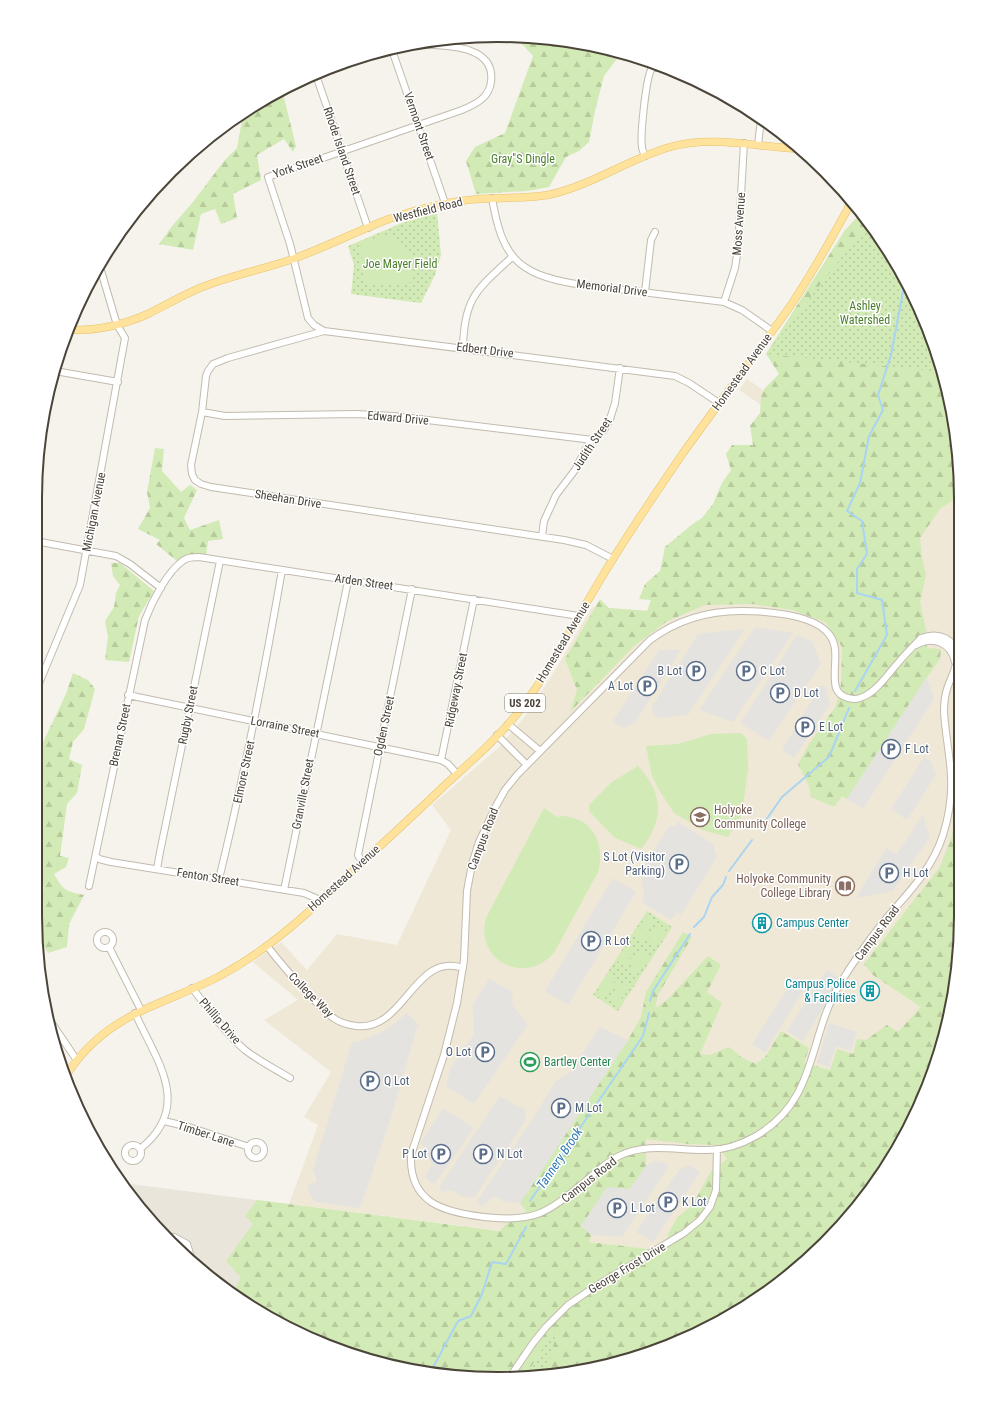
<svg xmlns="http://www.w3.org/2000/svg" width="996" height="1414" font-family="'Roboto Condensed',sans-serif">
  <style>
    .residential { fill: #eae5da }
    .education { fill: #efe8d6 }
    .forest { fill: url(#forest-firs); fill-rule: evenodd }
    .park { fill: url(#park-dots) }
    .garden { fill: #d2eab5 }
    .parking { fill: #e5e3e0 }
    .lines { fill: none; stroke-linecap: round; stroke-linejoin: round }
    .stream { stroke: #a9d4f2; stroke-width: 2 }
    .minor-casing { stroke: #c2bbae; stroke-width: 8 }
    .major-casing { stroke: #e6c16a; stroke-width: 8 }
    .minor { stroke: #fff; stroke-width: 6 }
    .major { stroke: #ffe39c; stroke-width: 7 }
    .labels { text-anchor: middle; stroke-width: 3; stroke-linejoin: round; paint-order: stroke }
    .shield { fill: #fff; stroke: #817c74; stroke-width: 1 }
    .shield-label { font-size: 11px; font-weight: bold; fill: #4b4439 }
    .street-label { font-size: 12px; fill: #4b4439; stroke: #fff }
    .park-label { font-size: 12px; fill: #4a7f2a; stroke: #fff }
    .service-label { font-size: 12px; fill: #4e5e75; stroke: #fff; text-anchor: start }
    .education-label { font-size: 12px; fill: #785e54; stroke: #fff; text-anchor: start }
    .culture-label { font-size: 12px; fill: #0d838f; stroke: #fff; text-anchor: start }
    .leisure-label { font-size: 12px; fill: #27864d; stroke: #fff; text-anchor: start }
    .water-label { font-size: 13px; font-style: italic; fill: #2e7ab2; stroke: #fff }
    .rim { fill: none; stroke: #4b4439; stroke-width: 2 }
  </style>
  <defs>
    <pattern id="forest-firs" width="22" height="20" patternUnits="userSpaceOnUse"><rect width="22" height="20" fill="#d2eab5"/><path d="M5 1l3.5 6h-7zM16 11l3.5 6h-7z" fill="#b6ca9c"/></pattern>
    <pattern id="park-dots" width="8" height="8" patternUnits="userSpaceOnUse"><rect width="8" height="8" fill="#d2eab5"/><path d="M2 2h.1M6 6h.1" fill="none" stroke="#b6ca9c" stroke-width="1.8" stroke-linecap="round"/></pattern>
  </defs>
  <rect width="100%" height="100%" fill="#f6f3ec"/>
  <path class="residential" d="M122,1183l269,34 -62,129 -8,-2 -55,-27 -73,-53z"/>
  <path class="education" d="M945,378l12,59 3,509 -15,90 -32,85 -48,77 -62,66 -6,4 -508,-64 29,-79 -14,-8 27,-45 -67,-52 34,-20 -45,-38 28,-20 26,28 30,-36 60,11 54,-115 -19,-25 65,-56 31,-36 29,-46 35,-60 73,5 118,-192 -44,-30 8,-11 26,18z"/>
  <path class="forest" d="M528,36l94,16 -18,24 -9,35 -6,31 -10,9 -13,6 -17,30 -22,4 -51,3 -10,-33 9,-14 30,-14 28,-77 -10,-11 -13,-8z
    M285,89l-1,9 12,48 -3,6 -9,-13 -27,16 4,25 -28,14 4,24 -16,6 -6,-15 -14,5 -8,36 -34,-6 14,-19 20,-23 31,-41 13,-13 6,-34 23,-17z
    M860,214l53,79 32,85 12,59v60l-17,12 -20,29 2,20 4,17 -6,27 6,28 1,18 14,1 -1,10 -13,18 -80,122 -5,-3 -8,11 -23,-10 -2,-11 -11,-22 11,-20 27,-38 5,-22 1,-37 -17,-25 -33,-12 -40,-6 -47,1 -39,17 -32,24 -64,66 7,-22 -12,-31 35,-60 9,9 38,3 4,-11 -12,-1 6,-15 15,-13 5,-24 29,-24 8,-5 11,-14 9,-21 9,-13 -5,-16 6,-9h21l-3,-19 10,-13 1,-16 4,-9 14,-14 -13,-20 79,-124z
    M155,448l9,1 -2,22 19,21 9,-7 7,5 -13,28 6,12 29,-10 4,19 -15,2 -2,14 -17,-1 -12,7 -21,-17 4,-4 -22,-11 12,-21 -3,-16z
    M111,563h9l34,28 -15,25 -10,46 -24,-2 3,-23 -3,-16 9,-14 2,-14 4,-8 -7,-9z
    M73,673l15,7 7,9 -11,40 -11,13 -4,17 13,6 -5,28 -10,11 -7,52 9,2 -3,9 -12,7c10,17 11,17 30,21l-15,29 -2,23 -19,6 -9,-15v-32l5,-19 -9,-5v-123l31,-65z
    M958,677l2,269 -15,90 -32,85 -48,77 -62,66 -100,67 -115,39 -60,8 -90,-3 -117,-31 -55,-27 -33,-24 8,-16 -15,-16 27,-37 -8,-8 12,-16 243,31 5,-6 21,-14 -6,-8 108,-163 13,-23 5,-25 37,-60 9,5 -34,58 -3,13 12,-8 41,-44 13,9 -14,27 15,11 -22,51 10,1 19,-8 12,10 15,7 9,-7 16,-26 28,17 -5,15 26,7 7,-21 16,5 4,-15 9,1 21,-15 11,7 23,-25 -48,-32 -9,-11 76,-97 12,-31 7,-52 -6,-60v-27zM646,1139l42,5 29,1 10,14 -16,12 -18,33 -16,14 -9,16 -2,17 -77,-9 2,-7 39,-46 16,-23z"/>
  <path class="park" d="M437,213l4,42 -6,20 -14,28 -70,-9 3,-29 -6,-19 54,-23z
    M867,225l46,68 30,79 -177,-18z
    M647,911l25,16 -54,84 -25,-16z
    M562,1318l-18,58 -20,2z"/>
  <path class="garden" d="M388,236l15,8 10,16v22l-49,3 -4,-44z
    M741,733l6,6 1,29 -6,47 -14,22 -25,-7 -29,-17 -15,-23 -7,-14 -6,-30 32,-2 33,-10z
    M638,766c26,27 26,55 3,83l-26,-11 -26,-27v-6l23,-23z
    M544,808c4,2 9,7 13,9 2,0 4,-1 6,-1 5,0 9,2 13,3 22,7 28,33 22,53l-43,79c-27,36 -81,11 -69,-33z
    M646,917l8,5 -11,18 -8,-6z
    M658,924l8,6 -11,17 -8,-5z
    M628,943l8,6 -11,17 -8,-5z
    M640,951l9,6 -12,17 -8,-5z
    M609,974l7,5 -11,18 -8,-5z
    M620,982l9,5 -11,17 -9,-5z"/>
  <path class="parking" d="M755,627l38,6 -60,89 -34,-12z
    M745,629l-57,86 -32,3 -5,-10 47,-74 23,-3z
    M797,635l15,6 9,23 -52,77 -29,-18z
    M659,650h22l-47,74 -11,4 -10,-7z
    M927,677l7,22 -71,110 -16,-10z
    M820,686h5l5,18 -36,54 -12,-8z
    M924,757l7,4 5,14 -29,45 -16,-11z
    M923,815l7,22 -37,54 -37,7 30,-50 11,6z
    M678,822l35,22 4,13 -36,58 -4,-3 -6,8 -28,-17 -1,-5 2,-5 -4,-21 30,-47 4,2z
    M613,878l23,14 -68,113 -23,-14z
    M827,970l11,7 -2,10 -33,54 -16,-10z
    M795,977l7,4 1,10 -38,62 -13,-9z
    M489,979l24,13 -1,7 1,7 10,12v2l5,4 -54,80 -28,-18 4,-17 24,-35 -1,-30z
    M407,1013l11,11 -28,97 -30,87 -45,-6 -8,-13 4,-6h5l1,-3 -4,-10 39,-128h5l23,-9 8,-5z
    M829,1023l28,9 -6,19 -15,-5 -7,21 -12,-4z
    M600,1027l28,13 -108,163 -16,-1 -9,-6 -15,11 -3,-6 55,-81 24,-39 14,-9z
    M500,1096l17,10 7,2 2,12 -52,78 -13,-2 -9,-6 -10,2 -3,-5z
    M443,1108l31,20 -39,56 -5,-2 -5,-5 7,-12 -11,-23z
    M654,1161l14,3 -1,5 -45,68 -31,-2 -10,-9 26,-39 23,2 16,-23z
    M688,1165l12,7 -47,70 -17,-10 43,-62z"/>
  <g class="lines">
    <path class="stream" d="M855,691l32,-56 -5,-35 -25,-7v-24l10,-15 -5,-33 -15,-10 13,-28 9,-47 14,-26 -5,-15 13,-40 14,-74
      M766,820l16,-23 47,-40 20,-49
      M729,871l23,-31
      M694,927l10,-10 8,-20 11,-12 3,-8
      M650,1001l3,-10 37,-57
      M530,1201l113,-165 6,-23
      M430,1373l28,-52 13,-5 11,-22 10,-32 14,2 20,-37"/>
    <g class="minor-casing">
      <path id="minor" d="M416,44c26,2 80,-1 75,38 -2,16 -15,22 -29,28l-194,67 22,67 18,74 6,7 10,6 351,45 14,7 30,20
        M392,50l53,153
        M316,75l52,153
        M758,145l3,-26
        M645,156c-1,-3 -3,-6 -3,-9 -2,-11 4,-71 10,-79h11
        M492,198c10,58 24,76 84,86l148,18 18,8 30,21
        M645,292l6,-52 4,-8
        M724,302l11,-34 3,-20 6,-105
        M324,331l-96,27 -15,6 -5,7 -2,5 -4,36 -11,53 1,9 3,6 6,4 10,3 353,53 22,5 27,14
        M463,348c1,-52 15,-59 50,-92
        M55,371l63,11
        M202,412l23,4 131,-2 38,2 199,24
        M542,536l2,-15 12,-26 19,-25 14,-27 15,-13 6,-11 5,-16 5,-35
        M35,541l81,15 14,8 31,24
        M741,611c24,0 68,3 85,20 15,14 7,32 9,50 0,8 3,13 10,16 5,2 10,3 15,1 16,-5 27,-23 38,-35 7,-9 15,-16 23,-25 8,-3 16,-4 24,0 22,12 9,32 3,48 -3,8 -4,17 -4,25 1,22 6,43 7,65 1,19 -2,40 -8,59 -11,35 -36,59 -59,86 -15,19 -30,40 -43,61 -34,55 -22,117 -85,154 -14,8 -32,14 -48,14 -30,1 -60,-8 -89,6 -12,6 -22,15 -32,24 -39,32 -50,43 -103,37 -41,-5 -75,-14 -73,-62l33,-100 13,-52 7,-43 3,-69 5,-27 7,-22 17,-36 9,-16 12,-15 133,-135c27,-20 58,-29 91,-29z
        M916,645c17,-9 35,-3 39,17
        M35,693l45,-108 45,-247 -8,-13 -18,-61
        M128,695l313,65
        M508,724l32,27
        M497,735l30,30
        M457,774l-9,-10 -7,-4 33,-161
        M96,856l3,3 12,3 193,31 16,7
        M362,862l-4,-7 54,-266
        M157,869l3,-17 60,-291
        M219,879c25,-102 45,-205 63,-309
        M89,886l56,-266c7,-18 22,-49 39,-60 5,-3 9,-3 15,-3l380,59
        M284,890l64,-309
        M97 940a8 8 0 1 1 16 0a8 8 0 1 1-16 0Z
        M267,946c14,18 28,34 44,51 7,7 15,16 24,22 6,4 14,6 21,7 49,6 58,-75 107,-58
        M109,947l32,63
        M192,988c17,21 32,44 53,62 14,11 30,19 45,28
        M135,1013c21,47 59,93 5,136
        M49,1019l27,40
        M164,1121l25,6 60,20
        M248 1150a8 8 0 1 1 16 0a8 8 0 1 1-16 0Z
        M125 1153a8 8 0 1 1 16 0a8 8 0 1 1-16 0Z
        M169,1237h5l13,7 4,13 -2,3
        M510,1377l23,-34 13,-16 22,-22 25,-17 91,-55 16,-13 10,-13 6,-17 1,-41"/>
    </g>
    <g class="major-casing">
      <path id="major" d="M67,330c29,1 57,-5 83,-17 18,-9 36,-20 55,-27 28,-11 59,-17 88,-27 33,-12 64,-28 96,-40 29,-10 59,-18 90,-20 23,-2 46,0 69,-4 43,-9 80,-36 122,-48 43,-12 86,0 130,2
        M65,1077c40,-63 91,-69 153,-100 32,-17 61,-39 88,-63 46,-42 92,-84 137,-127 25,-23 52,-46 73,-72 31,-39 54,-85 80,-128 26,-45 56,-88 85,-131 36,-51 74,-100 110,-151 22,-33 42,-69 61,-104"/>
    </g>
    <use href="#minor" class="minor"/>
    <use href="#major" class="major"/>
  </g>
  <defs>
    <g id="parking-ring" transform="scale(1)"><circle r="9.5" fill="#fff" stroke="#5c6f8a" stroke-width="1.5"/><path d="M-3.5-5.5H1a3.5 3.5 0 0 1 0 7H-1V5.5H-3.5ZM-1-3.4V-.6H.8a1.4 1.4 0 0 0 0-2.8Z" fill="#5c6f8a"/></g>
    <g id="university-ring" transform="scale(1)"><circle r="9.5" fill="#fff" stroke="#8d6e63" stroke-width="1.5"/><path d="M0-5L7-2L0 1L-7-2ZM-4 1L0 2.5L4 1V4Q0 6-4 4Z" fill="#8d6e63"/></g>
    <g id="library-ring" transform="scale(1)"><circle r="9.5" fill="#fff" stroke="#8d6e63" stroke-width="1.5"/><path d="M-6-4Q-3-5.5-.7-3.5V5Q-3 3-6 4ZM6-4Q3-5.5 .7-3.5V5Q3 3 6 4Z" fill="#8d6e63"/></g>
    <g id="building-ring" transform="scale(1)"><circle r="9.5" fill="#fff" stroke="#0f9aa8" stroke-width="1.5"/><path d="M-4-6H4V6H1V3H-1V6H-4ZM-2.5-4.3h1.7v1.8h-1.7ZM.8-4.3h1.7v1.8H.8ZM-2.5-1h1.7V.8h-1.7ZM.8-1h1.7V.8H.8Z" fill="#0f9aa8"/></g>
    <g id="stadium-ring" transform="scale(1)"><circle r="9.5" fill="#fff" stroke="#2e9e5b" stroke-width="1.5"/><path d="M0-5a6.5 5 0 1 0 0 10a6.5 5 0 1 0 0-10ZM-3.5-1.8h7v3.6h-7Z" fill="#2e9e5b"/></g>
  </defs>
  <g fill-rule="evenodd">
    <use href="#parking-ring" x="696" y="671"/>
    <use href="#parking-ring" x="746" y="671"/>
    <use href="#parking-ring" x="647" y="686"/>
    <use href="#parking-ring" x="780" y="693"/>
    <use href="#parking-ring" x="805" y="727"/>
    <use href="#parking-ring" x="891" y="749"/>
    <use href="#university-ring" x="700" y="817"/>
    <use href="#parking-ring" x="679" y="864"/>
    <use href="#parking-ring" x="889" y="873"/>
    <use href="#library-ring" x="845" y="886"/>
    <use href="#building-ring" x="762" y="923"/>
    <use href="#parking-ring" x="591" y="941"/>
    <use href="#building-ring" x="870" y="991"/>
    <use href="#parking-ring" x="485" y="1052"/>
    <use href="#stadium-ring" x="530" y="1062"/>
    <use href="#parking-ring" x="370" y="1081"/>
    <use href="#parking-ring" x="561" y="1108"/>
    <use href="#parking-ring" x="441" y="1154"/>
    <use href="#parking-ring" x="483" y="1154"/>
    <use href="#parking-ring" x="668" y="1202"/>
    <use href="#parking-ring" x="617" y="1208"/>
  </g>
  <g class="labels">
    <rect class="shield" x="505" y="694" width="40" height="18" rx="3"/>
    <g class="shield-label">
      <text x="525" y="707">US 202</text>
    </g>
    <g class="street-label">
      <text transform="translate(419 126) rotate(71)" y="4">Vermont Street</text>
      <text transform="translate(342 151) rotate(71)" y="4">Rhode Island Street</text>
      <text transform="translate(298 166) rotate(-19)" y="4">York Street</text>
      <text transform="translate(428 210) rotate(-14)" y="4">Westfield Road</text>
      <text transform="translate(739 224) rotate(-86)" y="4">Moss Avenue</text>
      <text transform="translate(612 288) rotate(7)" y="4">Memorial Drive</text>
      <text transform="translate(485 350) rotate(7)" y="4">Edbert Drive</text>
      <text transform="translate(742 372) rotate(-54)" y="4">Homestead Avenue</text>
      <text transform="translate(398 418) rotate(5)" y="4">Edward Drive</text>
      <text transform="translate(592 444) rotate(-56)" y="4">Judith Street</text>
      <text transform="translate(288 499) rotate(9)" y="4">Sheehan Drive</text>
      <text transform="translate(94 512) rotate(-79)" y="4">Michigan Avenue</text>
      <text transform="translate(364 582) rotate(8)" y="4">Arden Street</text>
      <text transform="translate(563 642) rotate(-59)" y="4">Homestead Avenue</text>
      <text transform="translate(456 690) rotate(-79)" y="4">Ridgeway Street</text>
      <text transform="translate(188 715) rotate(-79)" y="4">Rugby Street</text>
      <text transform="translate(384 726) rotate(-78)" y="4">Ogden Street</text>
      <text transform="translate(285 727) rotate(11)" y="4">Lorraine Street</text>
      <text transform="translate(120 735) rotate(-78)" y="4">Brenan Street</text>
      <text transform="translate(244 772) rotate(-78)" y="4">Elmore Street</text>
      <text transform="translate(303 794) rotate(-79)" y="4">Granville Street</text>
      <text transform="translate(483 839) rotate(-69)" y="4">Campus Road</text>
      <text transform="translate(208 877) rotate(9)" y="4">Fenton Street</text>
      <text transform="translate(344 878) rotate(-42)" y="4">Homestead Avenue</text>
      <text transform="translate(877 933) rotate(-53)" y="4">Campus Road</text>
      <text transform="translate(311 995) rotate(45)" y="4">College Way</text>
      <text transform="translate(220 1021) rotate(49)" y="4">Phillip Drive</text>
      <text transform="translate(206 1134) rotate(18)" y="4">Timber Lane</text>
      <text transform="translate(589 1180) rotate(-38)" y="4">Campus Road</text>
      <text transform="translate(627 1268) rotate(-31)" y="4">George Frost Drive</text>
    </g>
    <g class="park-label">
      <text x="523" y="163">Gray"S Dingle</text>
      <text x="400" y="268">Joe Mayer Field</text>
      <text x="865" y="310">Ashley<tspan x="865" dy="14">Watershed</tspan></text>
    </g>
    <g class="service-label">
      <text x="682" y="675" text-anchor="end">B Lot</text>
      <text x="760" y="675">C Lot</text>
      <text x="633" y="690" text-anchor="end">A Lot</text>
      <text x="794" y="697">D Lot</text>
      <text x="819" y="731">E Lot</text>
      <text x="905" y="753">F Lot</text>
      <text x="665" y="861" text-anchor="end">S Lot (Visitor<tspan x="665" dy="14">Parking)</tspan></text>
      <text x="903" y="877">H Lot</text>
      <text x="605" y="945">R Lot</text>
      <text x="471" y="1056" text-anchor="end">O Lot</text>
      <text x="384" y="1085">Q Lot</text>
      <text x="575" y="1112">M Lot</text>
      <text x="427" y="1158" text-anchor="end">P Lot</text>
      <text x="497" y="1158">N Lot</text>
      <text x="682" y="1206">K Lot</text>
      <text x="631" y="1212">L Lot</text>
    </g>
    <g class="education-label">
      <text x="714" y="814">Holyoke<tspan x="714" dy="14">Community College</tspan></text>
      <text x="831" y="883" text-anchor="end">Holyoke Community<tspan x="831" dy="14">College Library</tspan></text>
    </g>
    <g class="culture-label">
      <text x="776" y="927">Campus Center</text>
      <text x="856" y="988" text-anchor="end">Campus Police<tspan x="856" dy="14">&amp; Facilities</tspan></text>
    </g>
    <g class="leisure-label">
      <text x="544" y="1066">Bartley Center</text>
    </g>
    <g class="water-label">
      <text transform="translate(559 1158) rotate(-56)" y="5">Tannery Brook</text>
    </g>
  </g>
  <path d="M0 0H996V1414H0ZM498 42H498A456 456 0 0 1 954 498V916A456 456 0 0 1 498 1372H498A456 456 0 0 1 42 916V498A456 456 0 0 1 498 42Z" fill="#fff" fill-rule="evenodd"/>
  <path class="rim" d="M498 42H498A456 456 0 0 1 954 498V916A456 456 0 0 1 498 1372H498A456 456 0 0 1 42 916V498A456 456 0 0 1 498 42Z"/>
</svg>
